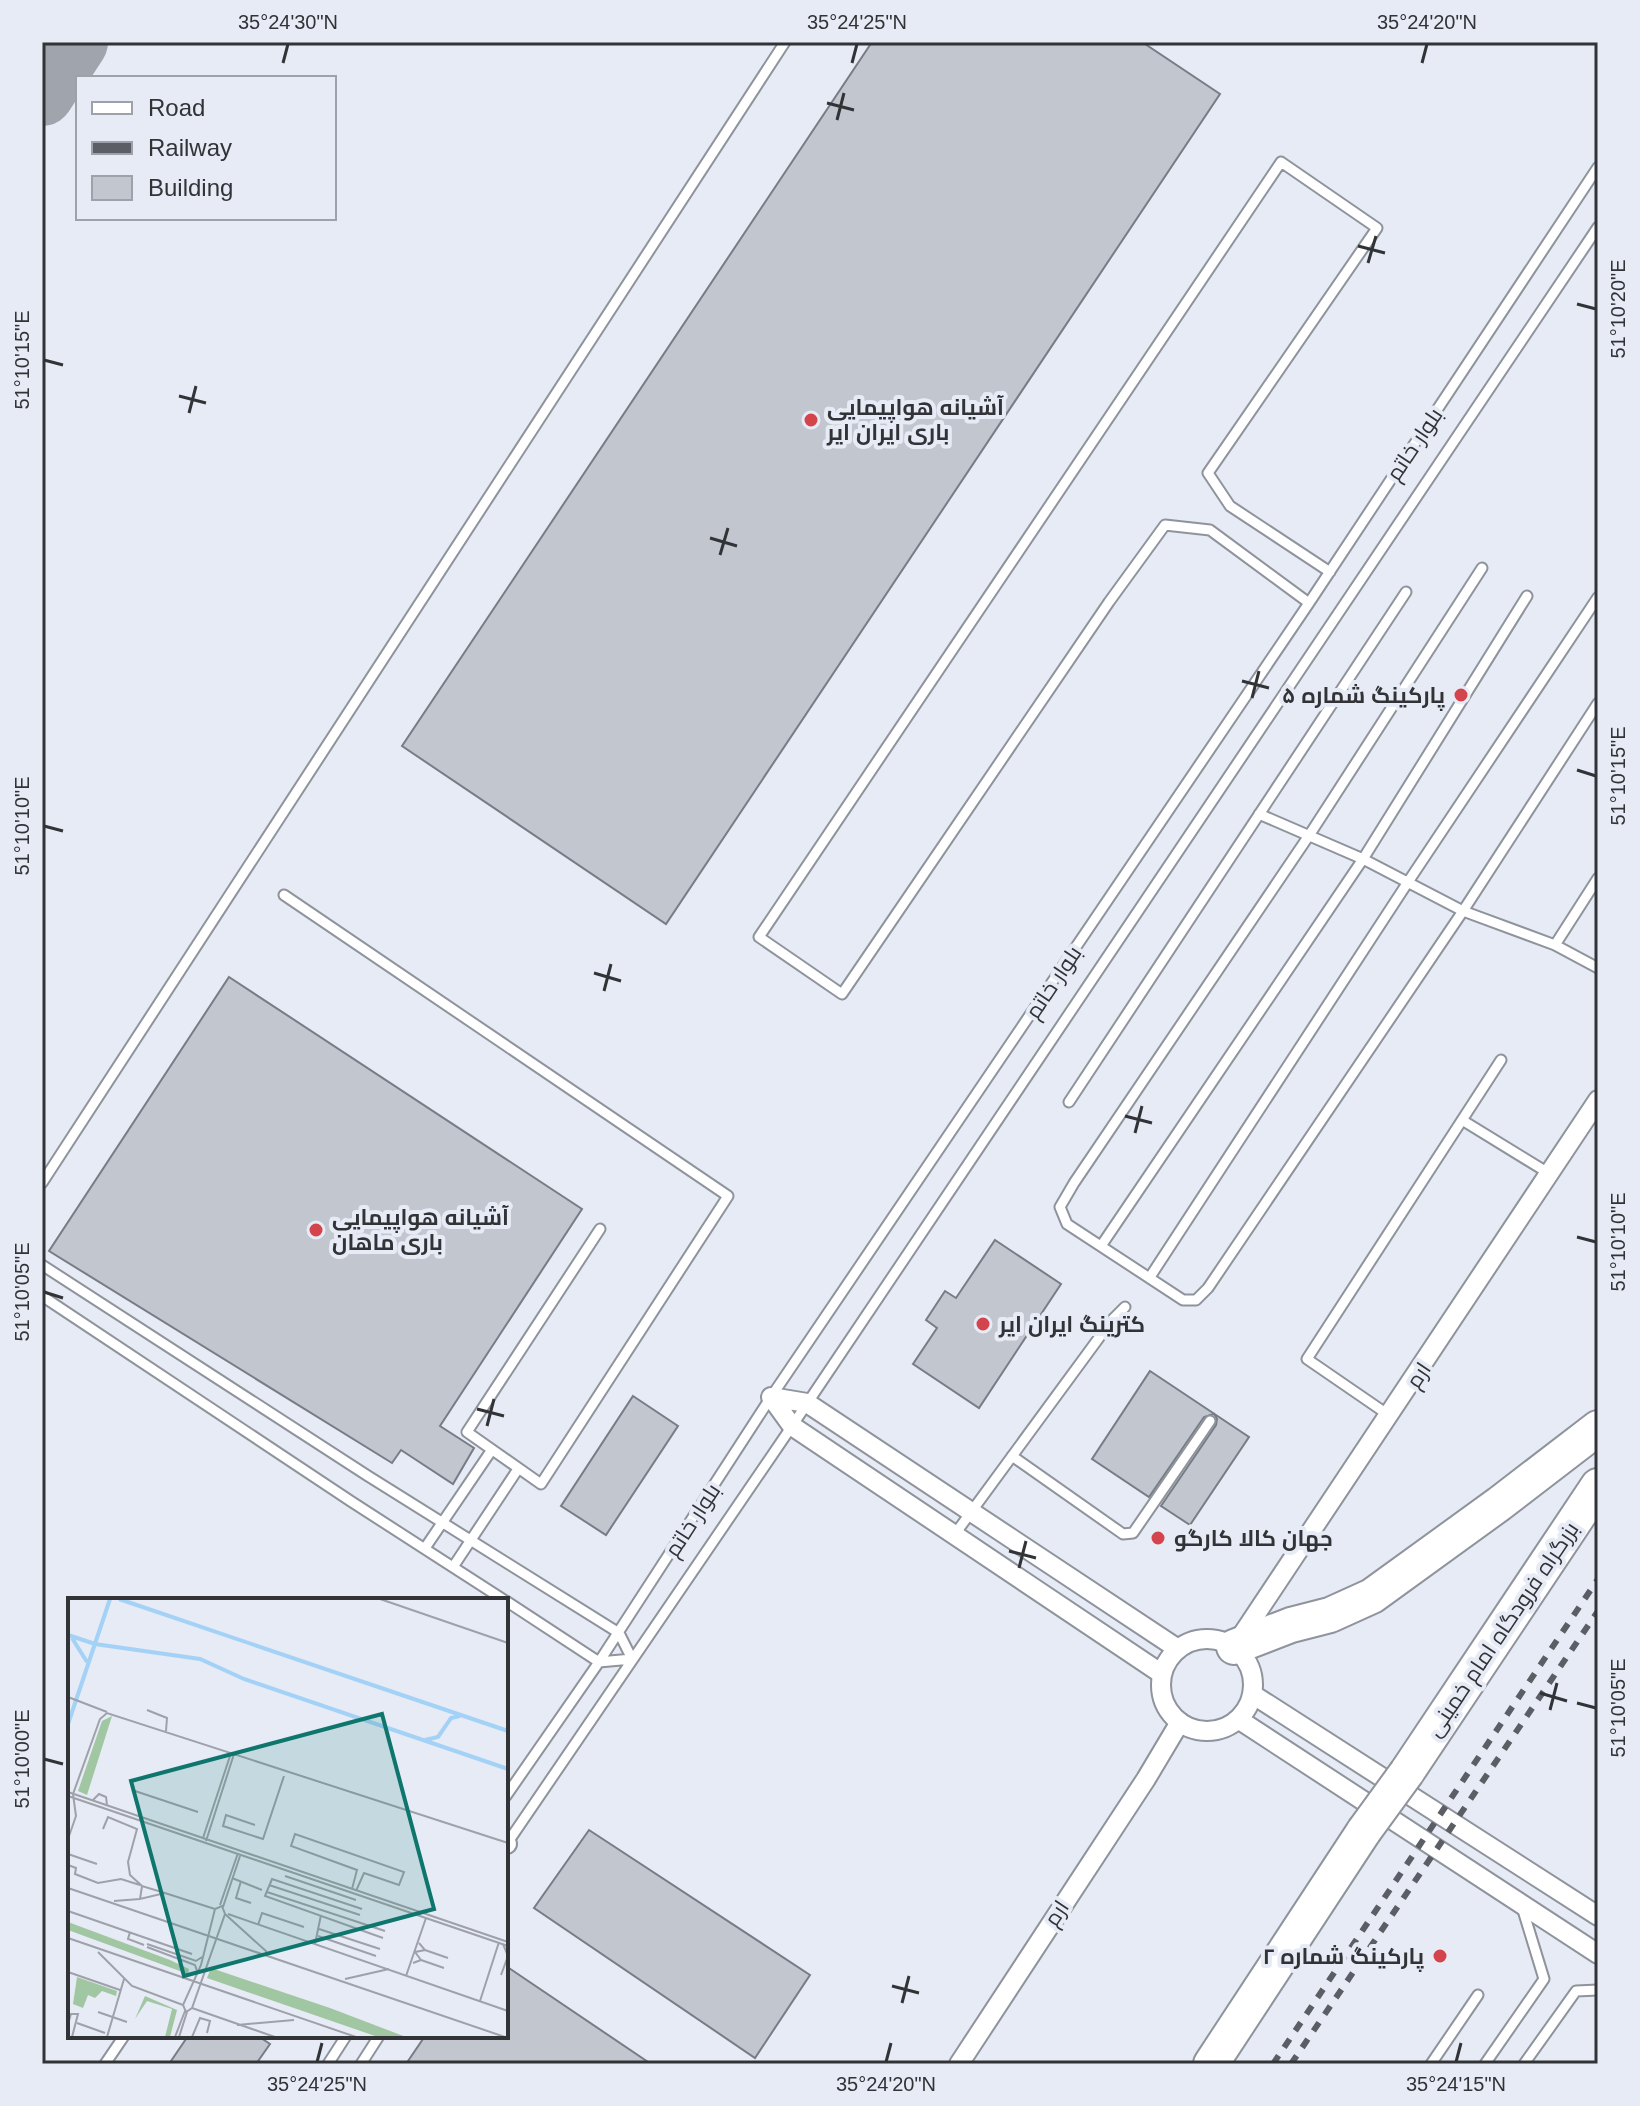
<svg xmlns="http://www.w3.org/2000/svg" width="1640" height="2106" font-family="Arial,Cairo,sans-serif">
  <style>
    .lines { fill: none; stroke-linecap: round; stroke-linejoin: round }
    .taxiway { stroke: #a0a4ac; stroke-width: 64 }
    .building { fill: #c1c6cf; stroke: #777c85; stroke-width: 2 }
    .lane-casing { stroke: #8e939c; stroke-width: 13 }
    .street-casing { stroke: #8e939c; stroke-width: 22 }
    .highway-casing { stroke: #8e939c; stroke-width: 38 }
    .lane { stroke: #fff; stroke-width: 9 }
    .street { stroke: #fff; stroke-width: 18 }
    .highway { stroke: #fff; stroke-width: 34 }
    .rail { stroke: #5b5e64; stroke-width: 6; stroke-dasharray: 10 10; stroke-linecap: butt }
    .highway-bridge-casing { stroke: #8e939c; stroke-width: 38; stroke-linecap: butt }
    .highway-bridge { stroke: #fff; stroke-width: 34 }
    .ticks { fill: none; stroke: #313337; stroke-width: 3 }
    .poi-dot { fill: #d4444c; stroke: #e6ebf5; stroke-width: 3 }
    .labels { text-anchor: middle; stroke-width: 8; stroke-linejoin: round; paint-order: stroke }
    .poi-label { font-size: 22px; font-weight: bold; fill: #313337; stroke: #e6ebf5; text-anchor: start }
    .street-label { font-size: 22px; fill: #313337; stroke: #e6ebf5 }
    .inset-river { fill: none; stroke: #a3d2f6; stroke-width: 4 }
    .inset-road { fill: none; stroke: #9ea1a9; stroke-width: 2 }
    .view { fill: #0f766e; fill-opacity: 0.15; stroke: #0f766e; stroke-width: 4 }
    .inset-edge { fill: none; stroke: #313337; stroke-width: 4 }
    .neatline { fill: none; stroke: #313337; stroke-width: 3 }
    .ticks-label { font-size: 20px; text-anchor: middle; fill: #313337 }
  </style>
  <rect width="100%" height="100%" fill="#e6ebf5"/>
  <g class="lines">
    <path class="taxiway" d="M42,94l34,-52"/>
  </g>
  <path class="building" d="M872,42h270l78,52 -554,830 -264,-178z
    M229,977l353,232 -142,217 34,22 -21,36 -52,-34 -9,13 -343,-212z
    M995,1240l66,44 -82,124 -66,-44 24,-36 -11,-8 19,-29 11,7z
    M1150,1371l99,66 -59,88 -29,-19 55,-81 1,-6 -3,-5 -10,3 -55,80 -57,-38z
    M633,1396l45,30 -72,109 -45,-29z
    M589,1830l221,145 -55,83 -221,-150z
    M506,1966l145,98h-245l19,-28h81z
    M188,2036h70l12,8 -14,20h-87z"/>
  <g class="lines">
    <g class="lane-casing">
      <path id="lane" d="M1482,568l-172,266 -236,349 -14,24 7,17 116,76h13l12,-12 255,-377 135,-208
        M1309,603l-99,-73 -45,-5 -56,77 -267,392 -83,-57 522,-775 96,66 -169,245 22,33 100,66
        M1259,814l104,45 100,52 92,34 43,23
        M284,895l444,301 -187,288 -74,-52 133,-203
        M1555,945l43,-67
        M1069,1102l337,-510
        M1462,1120l88,54
        M42,1183l743,-1141
        M1101,1246l262,-387 164,-263
        M42,1265l326,211 251,157 13,26 -33,3 -93,-61
        M1150,1277l258,-395 190,-285
        M42,1296l310,206 152,98
        M1390,1416l-83,-57 194,-299
        M1012,1456l111,78 10,-1 77,-112
        M955,1534l157,-214 13,-13
        M425,1548l66,-97
        M453,1567l65,-98
        M506,1796l93,-134 172,-265 538,-794 289,-436
        M506,1845l286,-419 806,-1199
        M105,2064l19,-28
        M328,2064l18,-28
        M361,2064l18,-28
        M1431,2064l47,-69
        M1485,2064l59,-85 -22,-72
        M1524,2064l52,-73 22,-1"/>
    </g>
    <g class="street-casing">
      <path id="street" d="M1161 1685a46 46 0 1 1 92 0a46 46 0 1 1-92 0Z
        M1238,1641l360,-541
        M1162,1674l-370,-248 -21,-29 36,6 371,246
        M1252,1694l346,222
        M1238,1719l360,235
        M506,1843l1,1
        M959,2064l187,-285 34,-57"/>
    </g>
    <g class="highway-casing">
      <path id="highway" d="M1234,1647l57,-22 39,-10 42,-19 127,-92 99,-76
        M1407,1772l191,-286
        M1211,2064l153,-233"/>
    </g>
    <use href="#lane" class="lane"/>
    <use href="#street" class="street"/>
    <use href="#highway" class="highway"/>
    <path class="rail" d="M1273,2064l325,-485
      M1291,2064l307,-453"/>
    <g class="highway-bridge-casing">
      <path id="highway-bridge" d="M1364,1831l43,-59"/>
    </g>
    <use href="#highway-bridge" class="highway-bridge"/>
  </g>
  <path class="ticks" d="M283,63l5,-19M852,63l5,-19M1422,63l5,-19M827,103l27,7M837,120l7,-27M1358,246l27,7M1368,263l8,-27M1577,304l19,5M44,360l19,5M179,396l27,7M189,413l7,-27M710,538l27,8M720,555l8,-27M1242,681l27,7M1252,698l7,-27M1577,770l19,6M44,826l19,5M594,973l27,8M604,991l7,-27M1125,1116l27,7M1135,1133l7,-27M1577,1237l19,5M44,1292l19,6M477,1409l27,7M487,1426l7,-27M1009,1551l27,7M1019,1568l7,-27M1540,1693l27,8M1577,1703l19,5M1550,1710l7,-27M44,1759l19,5M892,1986l27,7M902,2003l7,-27M317,2062l5,-19M886,2062l5,-19M1456,2062l5,-19"/>
  <g class="poi-dot">
    <circle cx="811" cy="420" r="8"/>
    <circle cx="1461" cy="695" r="8"/>
    <circle cx="316" cy="1230" r="8"/>
    <circle cx="983" cy="1324" r="8"/>
    <circle cx="1158" cy="1538" r="8"/>
    <circle cx="1440" cy="1956" r="8"/>
  </g>
  <g class="labels">
    <g class="poi-label">
      <text x="827" y="415">آشیانه هواپیمایی<tspan x="827" dy="25">باری ایران ایر</tspan></text>
      <text x="1445" y="703" text-anchor="end">پارکینگ شماره ۵</text>
      <text x="332" y="1225">آشیانه هواپیمایی<tspan x="332" dy="25">باری ماهان</tspan></text>
      <text x="999" y="1332">کترینگ ایران ایر</text>
      <text x="1174" y="1546">جهان کالا کارگو</text>
      <text x="1424" y="1964" text-anchor="end">پارکینگ شماره ۲</text>
    </g>
    <g class="street-label">
      <text transform="translate(1414 444) rotate(-56)" y="8">بلوار خاتم</text>
      <text transform="translate(1053 982) rotate(-56)" y="8">بلوار خاتم</text>
      <text transform="translate(1418 1375) rotate(-56)" y="8">ارم</text>
      <text transform="translate(692 1520) rotate(-57)" y="8">بلوار خاتم</text>
      <text transform="translate(1502 1629) rotate(-56)" y="8">بزرگراه فرودگاه امام خمینی</text>
      <text transform="translate(1056 1913) rotate(-56)" y="8">ارم</text>
    </g>
  </g>
  <g transform="translate(68 1598)">
    <rect width="440" height="440" fill="#e6ebf5"/>
    <path d="M44,118l-25,79 -9,-4 24,-70zM0,324l102,38 19,9 -1,5 -120,-44zM143,370l119,40 76,29h-28l-171,-59zM9,379l40,14 -1,5 -14,-5 -7,7 -7,-3 -5,13 -10,-4zM77,398l32,14 -7,27h-5l7,-28 -25,-8 -12,18z" fill="#a1c6a2"/>
    <path class="inset-river" d="M51,1l389,132M0,37l27,9 105,15 44,20 264,90M4,40l15,24M0,126l42,-125M357,142l13,-3 13,-19 9,-2"/>
    <path class="inset-road" d="M312,1l128,44M0,99l39,15M79,112l20,8 -1,13M64,192l66,22M0,194l440,150M0,198l440,150M25,202l6,-6 7,3 1,8M187,227l-29,-10 -3,11 40,13 21,-63M35,231l5,-12 29,12 -9,33 2,13 12,11M135,240l28,-85M0,241l8,-23 -3,-22 27,-75 7,-6 401,130M138,243l28,-87M0,256l29,10M0,267l8,3 -1,6 23,9 23,-4 19,6M217,278l71,24M164,280l30,12M173,283l-5,17 15,5M201,287l91,30M0,290l437,149M284,291l5,-19 -66,-24 4,-12 109,38 -5,13 -35,-12 -8,18M199,294l118,39M97,295l-23,-7 -2,13 25,-6 50,16M46,303l26,-2M152,307l18,-52M154,308l3,8 -33,94 -6,4 -3,-7 18,-40 14,-56zM155,309l17,-51M294,311l-90,-30 -7,17 118,42M0,313l124,43M157,316l42,38M160,316l280,97M190,327l4,-12 42,14M251,331l61,20M62,334l-2,7 16,6M250,338l58,20M0,340l288,99M79,346l49,17 6,-4M247,346l6,-29M79,349l48,18 2,6M357,352l23,8M30,354l34,34 51,19M353,362l23,8M345,365l8,-3 -6,-8 10,-2 -6,-7M0,374l52,18M433,377l7,-19 -5,-12M338,378l20,-58M277,381l44,-10M412,403l19,-59M124,410l83,29M30,414l29,10M9,425l28,10M0,426l3,-10h7l-6,23M169,427l57,-5M39,439l17,-58M107,439l10,-26M111,439l8,-25M124,439l8,-19 10,3 -3,12"/>
    <path class="view" d="M314,116l52,195 -250,67 -53,-195z"/>
    <rect width="440" height="440" class="inset-edge"/>
  </g>
  <rect width="1640" height="2106" fill="none" stroke="#e6ebf5" stroke-width="88"/>
  <rect x="76" y="76" width="260" height="144" fill="#e6ebf5" stroke="#9ea1a9" stroke-width="2"/>
  <rect x="92" y="102" width="40" height="12" fill="#ffffff" stroke="#9ea1a9" stroke-width="2"/>
  <text x="148" y="116" font-size="24" fill="#313337">Road</text>
  <rect x="92" y="142" width="40" height="12" fill="#5b5e64" stroke="#9ea1a9" stroke-width="2"/>
  <text x="148" y="156" font-size="24" fill="#313337">Railway</text>
  <rect x="92" y="176" width="40" height="24" fill="#c1c6cf" stroke="#9ea1a9" stroke-width="2"/>
  <text x="148" y="196" font-size="24" fill="#313337">Building</text>
  <rect x="44" y="44" width="1552" height="2018" class="neatline"/>
  <g class="ticks-label">
    <text x="288" y="29">35°24'30"N</text>
    <text x="857" y="29">35°24'25"N</text>
    <text x="1427" y="29">35°24'20"N</text>
    <text transform="translate(1618 309) rotate(-90)" y="7">51°10'20"E</text>
    <text transform="translate(22 360) rotate(-90)" y="7">51°10'15"E</text>
    <text transform="translate(1618 776) rotate(-90)" y="7">51°10'15"E</text>
    <text transform="translate(22 826) rotate(-90)" y="7">51°10'10"E</text>
    <text transform="translate(1618 1242) rotate(-90)" y="7">51°10'10"E</text>
    <text transform="translate(22 1292) rotate(-90)" y="7">51°10'05"E</text>
    <text transform="translate(1618 1708) rotate(-90)" y="7">51°10'05"E</text>
    <text transform="translate(22 1759) rotate(-90)" y="7">51°10'00"E</text>
    <text x="317" y="2091">35°24'25"N</text>
    <text x="886" y="2091">35°24'20"N</text>
    <text x="1456" y="2091">35°24'15"N</text>
  </g>
</svg>
